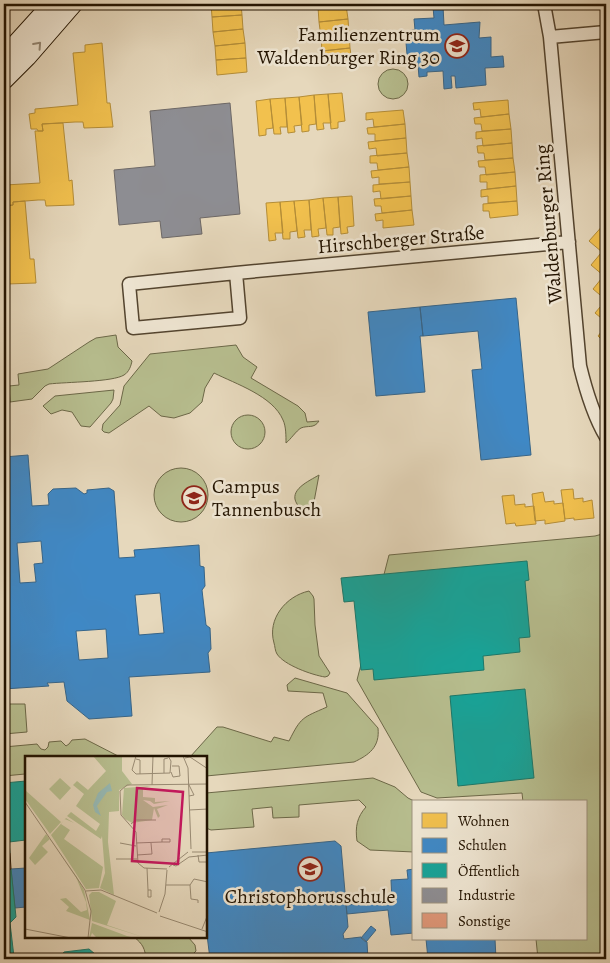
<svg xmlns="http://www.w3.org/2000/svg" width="610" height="963" font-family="Alegreya,serif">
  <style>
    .green { fill: #b7be8f; stroke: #6c6848 }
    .homes { fill: #f2c14e; stroke: #b48d37 }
    .schools { fill: #3f88c5; stroke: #36658a; fill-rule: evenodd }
    .public { fill: #17a398; stroke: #1a786a }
    .industry { fill: #8d8d92; stroke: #6d6866 }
    .building { fill: #e1987a; stroke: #221300 }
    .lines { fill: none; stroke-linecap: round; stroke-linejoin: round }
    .street-casing { stroke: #53442f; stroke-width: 15 }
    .secondary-casing { stroke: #221300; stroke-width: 20 }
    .street { stroke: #efe6d3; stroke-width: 12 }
    .secondary { stroke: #efe6d3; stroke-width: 18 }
    .oneway { stroke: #938774 }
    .labels { text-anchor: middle; stroke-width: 5; stroke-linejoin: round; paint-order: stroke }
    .poi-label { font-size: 20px; fill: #221300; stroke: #efe6d3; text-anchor: end }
    .street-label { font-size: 20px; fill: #221300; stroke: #efe6d3 }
    .inset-road { fill: none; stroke: #988971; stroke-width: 1 }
    .view { fill: #c2185b; fill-opacity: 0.15; stroke: #c2185b; stroke-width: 2.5 }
    .inset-edge { fill: none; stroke: #221300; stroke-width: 2.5 }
  </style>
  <rect width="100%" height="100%" fill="#e6d8bc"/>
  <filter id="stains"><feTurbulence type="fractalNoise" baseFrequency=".004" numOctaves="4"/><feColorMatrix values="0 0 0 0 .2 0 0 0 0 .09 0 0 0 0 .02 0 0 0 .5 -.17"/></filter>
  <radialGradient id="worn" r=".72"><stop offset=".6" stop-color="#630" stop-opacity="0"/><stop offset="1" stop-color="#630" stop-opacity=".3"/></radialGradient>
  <path class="green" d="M378 84a15 15 0 1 1 30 0a15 15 0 1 1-30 0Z
    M116,335l2,12 14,14c-1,5 -3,11 -8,14 -11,7 -58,7 -75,9l-4,2 -13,13 -22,3 -1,-16 10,-1 -1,-11 30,-5 41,-27 7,-4z
    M236,345l7,12 14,10 -6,11 47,28 7,7 2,9 12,-1c-5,8 -11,4 -18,7 -5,3 -10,11 -15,15 0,-7 0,-17 -3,-23 -10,-24 -47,-36 -69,-47l-9,15 -3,14 -12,11 -16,5 -13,-2 -12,-10 -40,27 -5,-1 -2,-2 1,-6 17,-19 4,-19 26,-32z
    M114,390l-1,9 -2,4 -21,24 -9,-1 -9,-14 -10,-2 -11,4 -8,-8 12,-10z
    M231 432a17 17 0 1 1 34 0a17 17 0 1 1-34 0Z
    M154 495a27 27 0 1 1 54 0a27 27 0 1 1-54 0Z
    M319,475l-6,32 -2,3c-6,1 -11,-1 -14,-6 -9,-14 12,-23 22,-29z
    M606,533v426h-68l-2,-20h50v-137h-63l-1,-9 -85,5 -16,-6 -64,-112 32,-125 206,-19z
    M309,591l4,5 1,3 1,26 4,31 11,17 -2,3 -3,1c-13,-2 -41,-12 -48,-23 -2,-3 -2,-8 -3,-11 -7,-24 12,-47 35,-52z
    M295,678l52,15 31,35c2,19 -9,27 -24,34l-148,14v-19h-16l27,-30h6l48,15 3,-5 15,4c12,-24 13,-23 38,-34l-4,-14 -35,-2 -1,-6z
    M4,704h21l2,28 -23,2z
    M85,739l35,18h-94l-1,17 -21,2v-29l33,-3 4,5 4,1 3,-3 1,-5 12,-1 5,5 3,-2 3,-4z
    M373,778l22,9 13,11 8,4h-2v50l-44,-2 -13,-9c-2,-14 0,-24 9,-34l-7,-7 -60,5v12l-26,1 -1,-11 -20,2 2,18 -43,3 -5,-2v-35z
    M134,937h54l7,8 1,6 -5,5 -1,3h-44c-1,-10 -3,-15 -12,-22z"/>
  <path class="homes" d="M211,4h30l1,11 -30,2z
    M318,4h28v1l-28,2z
    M346,5l2,14 -29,3 -1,-15z
    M242,15l1,14 -30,3 -1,-15z
    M348,19l1,15 -28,3 -2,-15z
    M243,29l2,14 -30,3 -2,-14z
    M349,34l1,14 -28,3 -1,-14z
    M102,43l5,60h3l3,24 -29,1 -1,-6h-8l-33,2 1,7h-5l-1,-2h-6l-2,-15 6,-1v-4l43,-4 -5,-52 12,-1v-7z
    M245,43l1,15 -30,2 -1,-14z
    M350,48l2,15 -29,2 -1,-14z
    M246,58l1,14 -30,3 -1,-15z
    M342,93l3,28 -7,1v6l-7,1 -3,-35z
    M328,94l3,29h-8l1,6 -7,1 -3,-35z
    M314,95l2,29 -7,1v6l-7,1 -3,-35z
    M299,97l3,28 -8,1 1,6 -7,1 -3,-35z
    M285,98l2,29h-7l1,7h-7l-4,-35z
    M270,99l3,29 -7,1v6l-7,1 -3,-35z
    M508,100l1,14 -28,3 -1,-8 -6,1 -1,-7z
    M403,110l2,14 -31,3 -1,-8 -7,1v-7z
    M509,114l2,15 -29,2 -1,-7h-6l-1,-6z
    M63,123l6,58 3,-1 2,25 -28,1 -1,-6h-7l-25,2v3l-9,1v-19h2l-1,-2 35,-2 -5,-52h8l-1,-7z
    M405,124l1,14 -31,3v-7h-7l-1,-6z
    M511,129l1,14 -29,3 -1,-8 -6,1v-7z
    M406,138l1,15 -30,3 -1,-8 -7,1 -1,-7z
    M512,143l1,15 -28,2 -1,-7h-6l-1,-7z
    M407,153l2,14 -31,3 -1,-7h-7v-7z
    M513,158l2,14 -29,3 -1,-8h-6l-1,-6z
    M409,167l1,15 -31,2v-7l-7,1 -1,-7z
    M515,172l1,14 -29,3v-7h-7v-7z
    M410,182l1,14 -30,3 -1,-8 -7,1v-7z
    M516,186l1,15 -29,2v-7l-7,1v-7z
    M352,196l2,30 -7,1 1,6 -7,1 -3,-37z
    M411,196l1,14 -30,3 -1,-7h-6l-1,-7z
    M338,197l2,30 -7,1v7h-6l-4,-37z
    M323,198l3,30 -8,1 1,7 -7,1 -3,-37z
    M309,200l2,30h-7l1,7 -7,1 -4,-37z
    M25,201l5,58h4l2,24 -29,1 -1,-6h-2v-72l9,-1v-3z
    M294,201l3,30 -7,1v7h-7l-3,-37z
    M517,201l1,14 -28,3 -1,-7h-6v-7z
    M280,202l3,31h-8l1,7 -7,1 -3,-38z
    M412,210l2,15 -31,3v-8l-7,1 -1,-7z
    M605,223l1,1v23l-4,5 -13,-11z
    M606,247v26l-2,3 -13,-11z
    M606,273v27l-13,-11z
    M606,300v22l-11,-9z
    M606,326v18l-8,-8z
    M573,489l1,10 9,-1v4l9,-2 2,18 -20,2v-2l-9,1 -4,-29z
    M543,492l2,10 9,-1v3l9,-1 2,18 -20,3v-4l-10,1 -3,-27z
    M514,495l1,10 10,-1v3l9,-1 2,18 -20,2 -1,-3 -9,1 -4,-28z"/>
  <path class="schools" d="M443,6l1,19 36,-3 -1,16 12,-1v20l12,-1 1,11 -19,1 1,17 -30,3 -1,-12h-4l1,12 -8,1 -1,-18 -16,1v4l-8,1 -1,-12 -10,1 -3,-35 10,-1 -1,-11 20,-1 -1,-11z
    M516,298l15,157 -50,5 -9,-90 10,-1 -4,-38 -55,5 -3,-29z
    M420,307l3,29h-3l5,56 -49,4 -8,-84z
    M28,455l4,51 17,-1 -1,-11 5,-5 23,-1 8,6 3,-1v-3l22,-2 5,3 5,67 16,-1 -1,-7 65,-5 1,21 4,1 1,19 -3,4 4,35 4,3 1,21 -3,4 2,19 -81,5 3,39 -43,3 -22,-18 -3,-19 -17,1 2,3 -45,3v-232zM41,541l2,22 -9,1 2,18 -16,1 -3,-40zM160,593l4,40 -25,2 -4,-40zM106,629l2,29 -29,2 -3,-29z
    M335,841l6,5 7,81 -5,7 1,5 17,-2 6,5 1,17h-158l-4,-32v-74z
    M26,868v39l-11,1 -4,-39z
    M414,869v64l-23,2 -3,-25 -41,4 -1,-9 46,-4 -1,-21 17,-1 -1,-9z
    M371,926l5,4 -10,12 -5,-4z
    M426,939h69l1,20h-68z"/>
  <path class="public" d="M527,561l2,19 -4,1 5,56 -11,1 1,14 -37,4 1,14 -110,10 -1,-11 -12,1 -7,-69 -10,1 -3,-24z
    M525,689l9,89 -76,8 -8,-90z
    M26,781v59l-17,2 1,11 -6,1v-71z
    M11,869l5,48 -6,6 4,34 3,2h-13v-89z
    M89,949l12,10h-43l6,-7z"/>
  <path class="industry" d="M230,103l10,111 -40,4 2,16 -40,4 -2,-17 -41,4 -5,-55 41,-4 -5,-55z"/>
  <path class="building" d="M10,853l1,16 -7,1v-16z"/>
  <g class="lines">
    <g class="street-casing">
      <path id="street" d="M544,4l6,33 30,329c6,25 13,49 26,71
        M550,37l56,-5
        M236,273l333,-31
        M236,273l4,45 -107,10 -4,-44z"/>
    </g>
    <g class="secondary-casing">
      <path id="secondary" d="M4,57l48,-53
        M4,80l23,-23 46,-53"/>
    </g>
    <use href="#street" class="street"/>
    <use href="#secondary" class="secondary"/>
  </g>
  <defs><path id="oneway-chevron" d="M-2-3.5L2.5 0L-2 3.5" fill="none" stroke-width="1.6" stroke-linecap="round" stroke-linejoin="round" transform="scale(1.25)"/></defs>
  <use class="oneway" href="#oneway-chevron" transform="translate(38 45) rotate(-48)"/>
  <defs>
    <g id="school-ring" transform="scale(1.25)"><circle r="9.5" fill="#efe6d3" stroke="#8f2418" stroke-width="1.5"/><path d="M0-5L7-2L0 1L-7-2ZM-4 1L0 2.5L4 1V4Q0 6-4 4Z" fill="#8f2418"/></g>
  </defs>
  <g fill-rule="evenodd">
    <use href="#school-ring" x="457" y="46"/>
    <use href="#school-ring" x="194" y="498"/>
    <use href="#school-ring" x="310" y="869"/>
  </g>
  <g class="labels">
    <g class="poi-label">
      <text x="440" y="41">Familienzentrum<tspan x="440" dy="23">Waldenburger Ring 30</tspan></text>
      <text x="212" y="493" text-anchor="start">Campus<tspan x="212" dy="23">Tannenbusch</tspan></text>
      <text x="310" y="903" text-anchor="middle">Christophorusschule</text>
    </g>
    <g class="street-label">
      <text transform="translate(548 224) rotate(-95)" y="7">Waldenburger Ring</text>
      <text transform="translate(401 239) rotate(-5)" y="7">Hirschberger Straße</text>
    </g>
  </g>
  <g transform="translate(25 756)">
    <rect width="182" height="182" fill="#e6d8bc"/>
    <path d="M68,0h29v15l10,13 -13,6v21l-10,1 -1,30 6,53 -14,-7 5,-15 -3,-37 -1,3 -34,-23 4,-4 25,19 4,-7 -24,-18 8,-12 -11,-9 4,-4 11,9 18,-19zM35,22l11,10 -11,12 -11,-11zM126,30l-8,2v9l12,1v4l15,-1 -16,3 -4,-3 -7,-1 10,7 15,-2 -11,4 3,7 -2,2 -4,-10 -2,12 -20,3 -7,-4 -3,-4 2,-27zM0,34l36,32 -11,12 -25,-35zM41,62l8,5 -9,-4 -4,5 9,6 -6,9 39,28 -4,21 -13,1 -35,-54zM21,78l31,43 7,13 6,30 -24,-9 3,-4 -9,-8 6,-1 15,14 6,-2 -1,-8 -10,-25 -26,-38 -8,7 6,6 -13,13 -6,-7zM67,136h7l17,9 -9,24 39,13 -54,-17 -3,-26zM67,167l35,13 8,2h-38l-5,-5 -2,5h-1z" fill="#b7be8f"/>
    <path d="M85,27l2,8 -5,1 -10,14 4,10 -6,-4 -2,-7 5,-12z" fill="#96b9b4"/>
    <path class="inset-road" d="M111,0l-4,14 4,4 34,-1 1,-12 -3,-5M158,0l5,12 3,81M160,2l5,-1 18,12M111,3l4,1v14M146,16l2,5 7,-1 -1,-10h-7M139,17v-14l4,-1M127,29l1,-29M164,40l5,-1 -5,-10M0,46l60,88 6,21 -3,27M164,54l19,-1M106,68l5,-4h20M137,83h8v3h-8zM95,87l16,3M111,87l26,-1M167,96h16M112,99l15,-1 -1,-11M173,99l1,7h9M91,103h21M148,109l3,1 13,-9 19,-2M144,111l19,-15M122,112l1,22v7h3v-7h-3M142,113l-23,-1 -6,-5 -2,-31 -15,-17 -1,-24 7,-6 81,-1M141,129h24l4,-6 14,3M165,129l1,14 7,1v3M61,135l15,-1 56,23M134,156l6,-18 2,-24M135,160l48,16M0,173l46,9M177,173l6,-15"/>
    <path class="view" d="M112,32l46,4 -5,72 -46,-3z"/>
    <rect width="182" height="182" class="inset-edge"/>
  </g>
  <rect width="610" height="963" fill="none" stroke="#e6d8bc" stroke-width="20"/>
  <rect x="5" y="5" width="600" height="953" fill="none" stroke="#221300" stroke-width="2.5"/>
  <rect x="10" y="10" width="590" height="943" fill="none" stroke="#221300"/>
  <rect x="412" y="800" width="175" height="140" fill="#efe6d3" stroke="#9d927f"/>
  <rect x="422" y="813" width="25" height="15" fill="#f2c14e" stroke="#9d927f"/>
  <text x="458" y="826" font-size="15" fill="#221300">Wohnen</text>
  <rect x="422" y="838" width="25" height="15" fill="#3f88c5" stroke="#9d927f"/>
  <text x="458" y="850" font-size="15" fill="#221300">Schulen</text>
  <rect x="422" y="863" width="25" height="15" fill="#17a398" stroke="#9d927f"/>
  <text x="458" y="876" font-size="15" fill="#221300">Öffentlich</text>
  <rect x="422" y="888" width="25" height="15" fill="#8d8d92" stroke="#9d927f"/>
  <text x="458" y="900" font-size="15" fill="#221300">Industrie</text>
  <rect x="422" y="913" width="25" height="15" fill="#e1987a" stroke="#9d927f"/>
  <text x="458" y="926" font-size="15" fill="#221300">Sonstige</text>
  <rect width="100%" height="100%" filter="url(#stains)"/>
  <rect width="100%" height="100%" fill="url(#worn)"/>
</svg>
